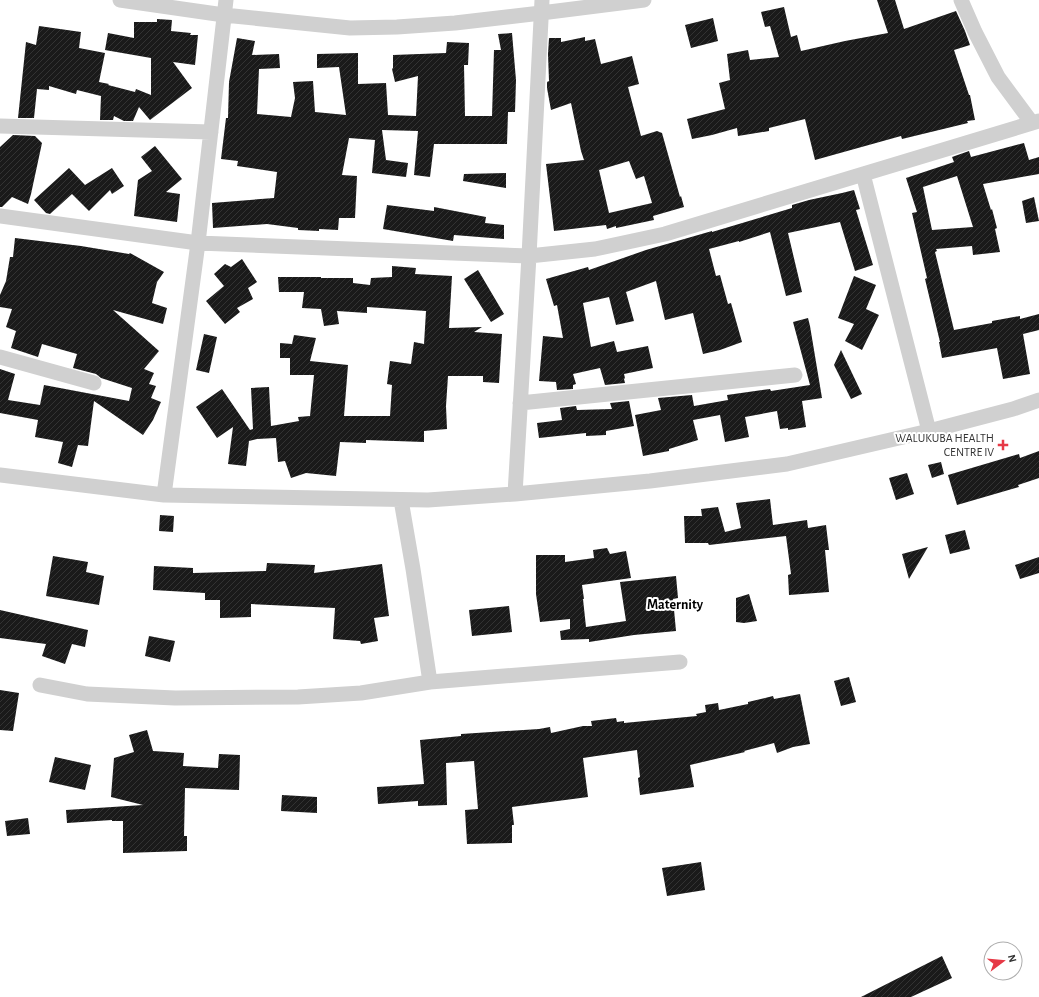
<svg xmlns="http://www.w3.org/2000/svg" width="1039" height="997" font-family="'Alegreya Sans',sans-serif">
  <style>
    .building { fill: url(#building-hatch); fill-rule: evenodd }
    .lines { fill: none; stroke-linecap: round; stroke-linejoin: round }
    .minor { stroke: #d0d0d0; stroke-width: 15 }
    .poi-dot { fill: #e63946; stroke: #fff; stroke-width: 1.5 }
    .labels { text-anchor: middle; stroke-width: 4; stroke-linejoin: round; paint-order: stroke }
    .poi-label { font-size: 12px; fill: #333; stroke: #fff; text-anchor: end }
    .quarter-label { font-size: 14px; font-weight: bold; fill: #000; stroke: #fff }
  </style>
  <defs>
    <pattern id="building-hatch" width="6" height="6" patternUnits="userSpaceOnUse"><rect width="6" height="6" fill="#1a1a1a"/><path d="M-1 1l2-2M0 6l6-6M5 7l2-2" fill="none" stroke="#333"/></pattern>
  </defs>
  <rect width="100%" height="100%" fill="#fff"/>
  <path class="building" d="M877,0h18l9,29 52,-18 9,20 5,14 -16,5 15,45h1l5,25 -8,1 1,2 -66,16 -1,-3 -86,24 -10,-41 -36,9v3l-31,5 -1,-8 -25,7 -20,4 -5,-20 38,-10 -6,-26 11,-3 -3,-26 21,-4 2,10 29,-3 -9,-31 -5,1 -4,-15 23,-5 7,30 6,-2 4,16 44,-10 43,-8z
    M713,18l5,23 -27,7 -6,-23z
    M157,19l15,1 -1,11 20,2 -1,2h8l-3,30 -22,-3 19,26 -42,32 -11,-13 -6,14h-9l-10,-5 -1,4h-13l1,-24 -24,-6 -1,4 -27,-8v4l-12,-1 -3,29h-16l8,-76 10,3 3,-19 42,6 -2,16 26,5 -6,29 10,2 -1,1 27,7 1,-3 15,6v-37l-46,-8 3,-17 26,5v-16h23z
    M512,33l4,47 -1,32h-7l-1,32h-73l-4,33 -16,-2 4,-44 -36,-1 4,30 22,3 -2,14 -34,-4 3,-33 -26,-2 -7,37 15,1 -2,42h-16l-1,12 -19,-1v2l-21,-1v-2l-31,-4 -54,4 -1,-25 62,-5 3,-26 -40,-6 1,-5 -17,-2 5,-41h2l1,-36 8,-44 18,3 -3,14 27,-1 1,14 -21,1 -2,45 34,3 4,-19 -2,-16 20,-1 2,31 31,3 -7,-48 -22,1v-14l41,-1v31l28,-1 2,32 28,1 2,-40 -23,6 -3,-13 1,-1v-13l53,-2 1,-11 22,1 -1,22h-4l1,51h27l2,-66h7l-3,-16z
    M585,37v4l10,-2 6,25 31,-8 7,28 -11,3 13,49 16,-5 5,2 18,64 1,-1 3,11 -31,9 1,4 -38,8v-2l-9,3 -1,-4 -52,6 -8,-67 38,-4 -3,-9 -10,-48 -20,7 -4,-22v-6l2,-1 -1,-27 1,-16h12v4zM629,161l7,18 8,-3 8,27 -43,10 -10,-43z
    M13,135l22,1 7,7 -11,51 -3,10 -16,-7 -10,10h-2v-60z
    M1024,143l5,17 10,-3v17l-56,10 8,26 1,-1 5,19 -2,1 5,23 -27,3 -1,-9 -36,3 1,2 -2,1 19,78 38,-7v-2l28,-5v3l19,-5v16l-16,4 7,40 -27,5 -6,-31 -55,10 -3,-16h1l-15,-63 2,-1 -15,-65 5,-1 -11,-34 48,-16 -2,-5 17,-6 2,6zM957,176l16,51 -41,3 -9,-43z
    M155,146l27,33 -16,13 14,2 -3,28 -43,-6 4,-36 14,-9 -11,-14z
    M69,168l16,17 27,-17 12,18 -12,8 -2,-4 -21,21 -17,-17 -22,20 -4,-1 -12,-13z
    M506,173v15l-43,-7 1,-7z
    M854,190l6,19 -4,1 17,55 -18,6 -15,-49 -52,11 14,59 -16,4 -16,-64 -31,10v-1l-30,8 7,27 4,-1 8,29 3,-1 11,39 -22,8 -17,4 -10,-41 -28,7 -9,-39 -30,11 8,29 -18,4 -7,-28 -26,6 8,44 23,-6 3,11 31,-6 5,22 -29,6 1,4 -1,1 1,4 -20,2 -5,-17 -27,6 3,10 -3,1v4l-16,1 -1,-8 -17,-1 4,-45 20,2 -6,-33 -3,1 -8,-27 42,-12 1,3 57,-20 66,-19v1l80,-24v-3l17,-5 33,-7z
    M1034,197l5,24 -13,2 -4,-22z
    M387,205l47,6v-4l52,10 -1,6 19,2v14l-50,-4 -1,6 -70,-12z
    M15,238l66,8 48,8 1,-1 34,19 -7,10 -5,21 15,5 -4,16 -50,-14 46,41 -15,18 10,4 -5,11 7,2 -5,12 10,4 -8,18 -10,15 -49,-34 -6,45 -10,-1 -6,22 -14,-4 5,-21 -28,-5 3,-17 -38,-7v-44l15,5 -7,26 32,5 4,-20 85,16 3,-13 -31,-10 -5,-4 -23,-6 4,-14 -35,-10 -4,13 -27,-9 5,-17 -10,-4 6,-18 -12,-2v-12l6,-14 4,-24h3z
    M242,259l15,23 -9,6 5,11 -16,9 3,4 -15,12 -19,-23 18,-15 -10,-12 11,-10 6,3z
    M392,266l24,2 -1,6 37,2 -3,52 33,-1 -8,5 28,2 -3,49 -16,-1v-6h-35l-2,30 1,23 -23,2v11l-58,-2v3l-26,-1 -4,34 -30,-3 -15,5 -6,-17 -7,1 -2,-24 -19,1 -8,2 -3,25 -18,-2 5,-37 -16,11 -21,-31 26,-18 28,41 3,-1 -2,-41 18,-1 2,39 28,-5 -1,-4 12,-1 4,-41h-24v-17h-10v-15l12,1 2,-9 22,3 -6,23 38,4 -4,51h46l2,-31 -5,-1 3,-23 21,3 3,-22 10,2 2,-33 -59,-4v6l-30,-2 2,13 -15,2 -3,-17 -19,-1 2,-16h-25l-1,-15h43v1h32v5l17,2 1,-7 21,-1z
    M478,270l26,44 -13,8 -27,-43z
    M854,276l22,9 -10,24 13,6 -17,35 -17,-9 9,-17 -16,-6z
    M808,318l2,8 12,72 -20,3 4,26 -18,3v-2l-8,1 -3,-18 -32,6 4,20 -24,5 -5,-27 -27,5 5,20 -29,9v2l-26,5 -8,-41 26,-5 -3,-12 34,-3 2,11 34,-6 -1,-5 43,-6 1,2 39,-6 -17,-63z
    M204,334l13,3 -8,36 -13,-3z
    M841,350l21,44 -11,5 -17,-34z
    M629,401l5,25 -28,5v4l-20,1v-3l-47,5 -2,-15 25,-3 -2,-12 16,-2 1,4 35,-1 -2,-6z
    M1039,451v27l-21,7 1,2 -62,18 -9,-30 71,-21 1,4z
    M941,462l3,12 -12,4 -4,-13z
    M907,473l7,21 -18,6 -7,-22z
    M770,499l3,26 34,-5 1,8 18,-3 3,25h-4l4,42 -40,3 -1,-20 3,-1 -5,-38 -77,9 -1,-2h-23l-1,-27h18l-1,-7 17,-2 7,25 16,-4 -5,-25z
    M160,515l14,1 -1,16 -14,-1z
    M965,530l5,19 -20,5 -5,-19z
    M928,547l-19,32 -7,-25z
    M607,548l3,6 16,-3 5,27 -49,7 2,14h-1l3,28 40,-6 -6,-39 56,-6 2,22 -5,1 3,32 -42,4 -45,7v-3l-28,1 -1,-9 10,-2v-10l-30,3 -4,-28v-39h29v7l29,-4 -1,-8z
    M53,556l35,6 -2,10 18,4 -5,29 -53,-9z
    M1039,557v16l-19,6 -5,-14z
    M267,563l48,2 -1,8 68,-9 7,52 -15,2 4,23 -17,3 -1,-3 -27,-2 2,-31 -84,-4v13l-31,1v-18h-15v-7l-52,-3 1,-24 39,2v5l73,-2z
    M749,594l8,27 -13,2 -8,-1v-24z
    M509,606l3,26 -40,4 -3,-26z
    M0,610l88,20 -3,17 -13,-3 -7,20 -23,-8 4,-12 -46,-6z
    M149,636l26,5 -5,21 -25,-6z
    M849,677l7,25 -15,4 -7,-25z
    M0,690l19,3 -6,38 -13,-1z
    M800,694l10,50 -17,3 -16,6 -3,-10 -30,8 1,1 -55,13 4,22 -54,8 -2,-17 2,-1 -3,-27 -54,8 5,39 -76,10 2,18h-2v18l-45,1 -2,-34 13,-1 -4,-48 -28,2 1,42 -29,1v-5l-40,3 -1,-17 47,-3 -4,-44 41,-4v-2l78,-5 11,-2 1,6 32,-7h9l-1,-5 25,-3 1,4 7,-1v2l73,-7 -1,-2 10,-2 -1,-7 13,-2 1,7 29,-6v-2l25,-6 1,3z
    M147,730l6,21 31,2 -1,13 35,2 1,-14 21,1 -1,35 -54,-2 -1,48h3v15l-64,2v-32h-11v-1l-45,3 -1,-13 77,-5 -32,-8 3,-39 20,-6 -5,-17z
    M55,757l36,8 -6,25 -36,-8z
    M282,795l35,2v16l-36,-2z
    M28,818l2,16 -23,2 -2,-15z
    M701,862l4,28 -38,6 -5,-28z
    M942,956l10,22 -41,19h-50z"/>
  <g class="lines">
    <path class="minor" d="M120,0l104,15 126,13 47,-1 58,-4 86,-10 103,-13
      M961,0l14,32 23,45 34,46
      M0,126l211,6
      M863,174l66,257
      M0,216l198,27 331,13 66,-7 70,-15 374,-113
      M0,357l94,26
      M520,403l275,-28
      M0,475l164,20 264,5 87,-6 135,-13 137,-17 142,-33 84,-22 26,-9
      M515,494l14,-238 13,-256
      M164,495l34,-252 28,-243
      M401,500l12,69 17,113 250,-20
      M40,685l47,9 88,4 123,-1 63,-4 69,-11"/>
  </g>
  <path class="poi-dot" d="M1001 439h4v4h4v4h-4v4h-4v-4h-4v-4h4z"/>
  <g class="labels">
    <g class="poi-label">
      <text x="994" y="442">WALUKUBA HEALTH<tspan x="994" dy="14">CENTRE IV</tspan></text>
    </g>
    <g class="quarter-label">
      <text x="675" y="609">Maternity</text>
    </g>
  </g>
  <g transform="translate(1003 961) rotate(74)"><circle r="19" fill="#ffffff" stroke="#adadad"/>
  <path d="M0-3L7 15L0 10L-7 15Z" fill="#e63946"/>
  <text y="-6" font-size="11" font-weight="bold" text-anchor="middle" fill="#333333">N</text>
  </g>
</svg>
